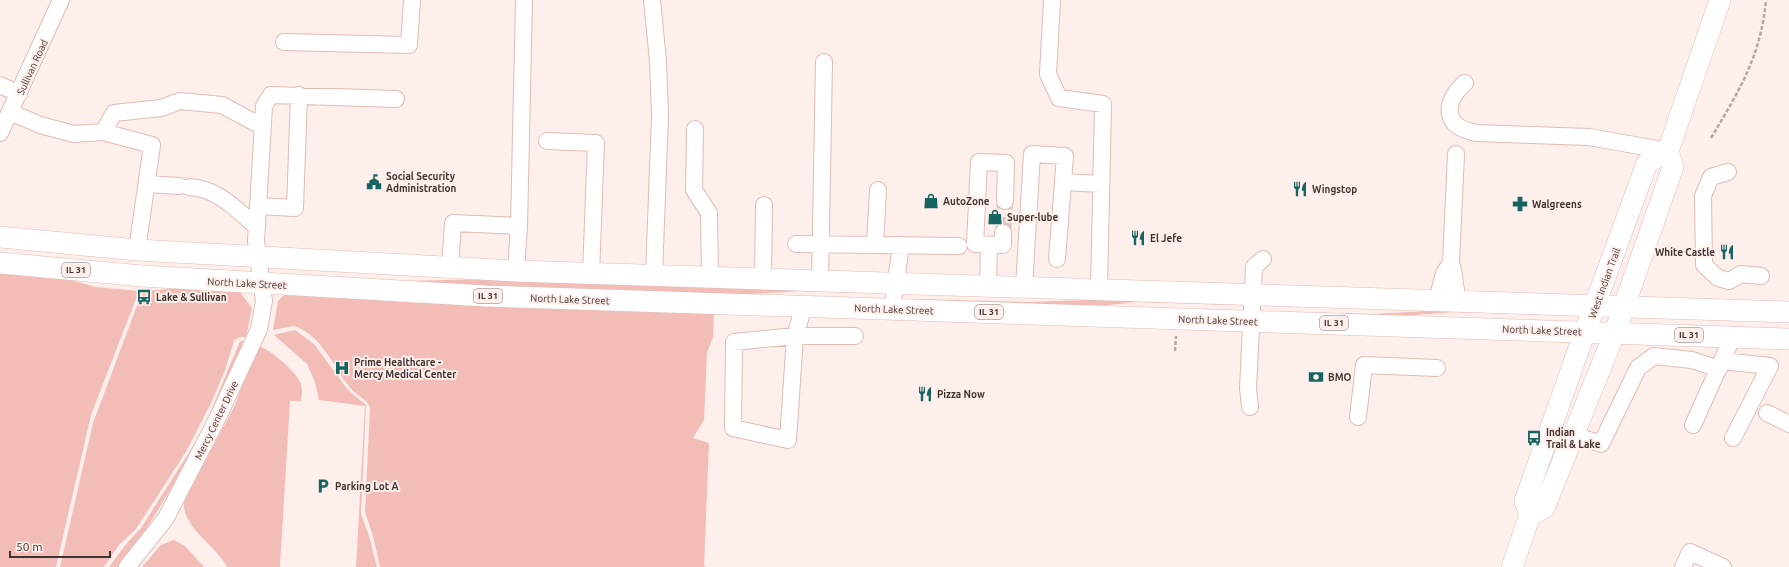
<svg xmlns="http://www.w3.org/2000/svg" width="1789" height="567" font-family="Ubuntu,sans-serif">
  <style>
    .green { fill: #f2bdb7 }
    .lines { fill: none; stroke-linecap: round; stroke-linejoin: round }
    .minor-tunnel { stroke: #d8c9c7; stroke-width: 16; stroke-dasharray: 16 8; stroke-linecap: butt }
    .minor-casing { stroke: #e0bbb6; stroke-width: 18 }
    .major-casing { stroke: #e0bbb6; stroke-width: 22 }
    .path { stroke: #b6a6a4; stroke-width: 2.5; stroke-dasharray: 4 2; stroke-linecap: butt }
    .minor { stroke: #fff; stroke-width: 16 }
    .major { stroke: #fff; stroke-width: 21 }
    .labels { text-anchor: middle; stroke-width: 4; stroke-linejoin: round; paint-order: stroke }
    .shield { fill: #feeeec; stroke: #7a6b69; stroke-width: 1 }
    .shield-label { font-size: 9px; font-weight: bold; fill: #423331 }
    .street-label { font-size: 10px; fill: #423331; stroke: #feeeec }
    .poi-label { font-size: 10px; font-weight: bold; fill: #423331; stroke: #feeeec; text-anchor: start }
  </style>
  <rect width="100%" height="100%" fill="#feeeec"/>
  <path class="green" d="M0,272l63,6 33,9 43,4 -48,124 -35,152h-56z
    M488,279l373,11 -1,3 -58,-2 -86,5 -148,-5 -163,-10z
    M182,288l57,3 13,17 -6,29h-7l-5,4 -9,29 -13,31 -25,49 -51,79 -17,16 -15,22h-44l33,-144 45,-120 6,2 2,-5 -5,-3 2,-6z
    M286,293l428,18 -1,26 -6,16 -3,67 -11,18 16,5 -5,123 3,1h-327l-7,-31 -8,-24 5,-105c-4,-8 -12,-11 -18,-17 -18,-20 -29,-55 -58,-64l-21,4 5,-29z
    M920,299l107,3 62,-2 146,2 1,3 -99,-3 -47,5 -175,-5 1,-2z
    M1446,310l110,2v3l-101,-3 -65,5 -103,-3v-2l86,2z
    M295,330l19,14 34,46 18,15 -5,109 8,22 8,31h-21l9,-161 -46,-6 -4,-18 -8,-18 -33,-29z
    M240,341h4c-18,47 -42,93 -67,137 -18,31 -36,61 -58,89h-10l17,-23 15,-16 56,-88 11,-22z
    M261,347c11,4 34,24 39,35 3,6 2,13 1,19h-11l-10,166h-53c-11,-22 -46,-40 -43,-66l50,-94 22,-58z
    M174,540l11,6 19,21h-62l19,-22z"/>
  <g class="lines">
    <path class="minor-tunnel" d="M1003,233l2,-32"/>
    <g class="minor-casing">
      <path id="minor" d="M652,0l6,61 2,55 -6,159
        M1052,0l-4,74 11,24 44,6 -4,186
        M284,42l125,3 3,-45
        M1465,83c-12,10 -22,27 -10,41 5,5 14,7 20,9l114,4 79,14
        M0,85l19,9
        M10,112l30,13 34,9 29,-2 11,-19 47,-5 19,-7 42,4 41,22
        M695,129l-1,61 15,23 1,64
        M103,132l49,13 -15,105
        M0,133l61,-133
        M547,141l49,2 -5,131
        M1456,154l-5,109c5,13 2,26 9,38
        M1728,172l-17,5 -8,19 1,69 14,13 11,3 12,-7 20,2
        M1063,182l38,2
        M148,184l31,2
        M189,187c28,1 47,22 68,40
        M258,206l37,2 4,-113
        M1003,233v12l-28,-1 4,-82 27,1 -1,38
        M796,244l163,2
        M875,245l3,-55
        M450,268l3,-45 66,3
        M516,271l3,-45 5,-226
        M763,279l1,-74
        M820,281l4,-219
        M988,286l1,-41
        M1024,287l8,-133 33,2 -8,103
        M1437,300l7,-27 7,-10
        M804,306l-9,30 -61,6 -1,86 55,12 7,-104h60
        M892,309l9,-64
        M1722,361l48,5 -37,72
        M1250,407l-2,-19 6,-121 9,-8
        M1767,413l22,11
        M1358,417l6,-52 73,3
        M1693,425l40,-89
        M1574,435l27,9 37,-76 16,-12 38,4 27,9
        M127,567l39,-49 52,-101 41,-88 5,-28 -8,-60 8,-135 7,-11 125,4
        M1683,567l7,-15 33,15"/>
    </g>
    <g class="major-casing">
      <path id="major" d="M0,237l137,13 379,21 1273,41
        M0,263l142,13 344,20 1303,43
        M1530,515l14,-7 71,-176 58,-165 -5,-16 52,-151
        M1512,567l18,-52 -5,-14 53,-150 69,-188 21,-12"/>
    </g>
    <path class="path" d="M1711,138c28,-47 50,-82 55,-138
      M1175,351l1,-15"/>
    <use href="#minor" class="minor"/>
    <use href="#major" class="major"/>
  </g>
  <defs>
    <g id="civic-bare" transform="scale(1.2)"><path d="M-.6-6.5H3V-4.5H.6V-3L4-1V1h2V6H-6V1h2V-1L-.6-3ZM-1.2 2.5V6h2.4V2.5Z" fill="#176561" stroke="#feeeec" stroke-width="2.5" paint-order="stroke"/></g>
    <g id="restaurant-bare" transform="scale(1.2)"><path d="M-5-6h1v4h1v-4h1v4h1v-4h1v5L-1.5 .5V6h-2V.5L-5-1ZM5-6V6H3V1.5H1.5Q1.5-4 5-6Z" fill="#176561" stroke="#feeeec" stroke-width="2.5" paint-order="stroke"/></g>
    <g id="shop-bare" transform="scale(1.2)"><path d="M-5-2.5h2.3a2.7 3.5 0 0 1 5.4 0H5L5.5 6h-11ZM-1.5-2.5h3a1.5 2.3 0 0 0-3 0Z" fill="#176561" stroke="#feeeec" stroke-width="2.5" paint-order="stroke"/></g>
    <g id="pharmacy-bare" transform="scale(1.2)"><path d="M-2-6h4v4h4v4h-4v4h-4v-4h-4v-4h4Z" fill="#176561" stroke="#feeeec" stroke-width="2.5" paint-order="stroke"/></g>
    <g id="bus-bare" transform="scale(1.2)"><path d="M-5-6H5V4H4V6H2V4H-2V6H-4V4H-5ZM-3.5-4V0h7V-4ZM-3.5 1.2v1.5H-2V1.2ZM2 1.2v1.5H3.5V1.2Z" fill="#176561" stroke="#feeeec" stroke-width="2.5" paint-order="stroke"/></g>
    <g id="hospital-bare" transform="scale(1.2)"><path d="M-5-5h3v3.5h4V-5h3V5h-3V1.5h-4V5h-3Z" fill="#176561" stroke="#feeeec" stroke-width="2.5" paint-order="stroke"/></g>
    <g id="bank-bare" transform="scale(1.2)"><path d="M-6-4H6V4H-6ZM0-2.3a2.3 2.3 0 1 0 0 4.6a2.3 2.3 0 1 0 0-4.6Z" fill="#176561" stroke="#feeeec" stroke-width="2.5" paint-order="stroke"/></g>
    <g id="parking-bare" transform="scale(1.2)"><path d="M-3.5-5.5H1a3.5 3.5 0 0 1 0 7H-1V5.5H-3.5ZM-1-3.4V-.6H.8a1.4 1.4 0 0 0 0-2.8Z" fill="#176561" stroke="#feeeec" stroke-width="2.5" paint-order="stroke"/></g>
  </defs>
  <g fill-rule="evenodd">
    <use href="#civic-bare" x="374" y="182"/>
    <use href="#restaurant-bare" x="1300" y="189"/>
    <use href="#shop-bare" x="931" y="201"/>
    <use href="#pharmacy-bare" x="1520" y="204"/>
    <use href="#shop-bare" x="995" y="217"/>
    <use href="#restaurant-bare" x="1138" y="238"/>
    <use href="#restaurant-bare" x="1727" y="252"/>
    <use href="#bus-bare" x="144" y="297"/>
    <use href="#hospital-bare" x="342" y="368"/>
    <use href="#bank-bare" x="1316" y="377"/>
    <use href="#restaurant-bare" x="925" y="394"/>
    <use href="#bus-bare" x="1534" y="438"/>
    <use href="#parking-bare" x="323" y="486"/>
  </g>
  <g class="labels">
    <g class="shield">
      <rect x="62" y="263" width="28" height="14" rx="3"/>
      <rect x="474" y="289" width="28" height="14" rx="3"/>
      <rect x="975" y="305" width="28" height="14" rx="3"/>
      <rect x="1320" y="316" width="28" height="14" rx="3"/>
      <rect x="1675" y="328" width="28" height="14" rx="3"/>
    </g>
    <g class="shield-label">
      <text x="76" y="273">IL 31</text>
      <text x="488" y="299">IL 31</text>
      <text x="989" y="315">IL 31</text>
      <text x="1334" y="326">IL 31</text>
      <text x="1689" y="338">IL 31</text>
    </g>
    <g class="street-label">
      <text transform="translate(32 67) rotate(-65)" y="4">Sullivan Road</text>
      <text transform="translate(247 283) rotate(3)" y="4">North Lake Street</text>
      <text transform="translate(1604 283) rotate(-70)" y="4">West Indian Trail</text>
      <text transform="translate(570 299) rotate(2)" y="4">North Lake Street</text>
      <text transform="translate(894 309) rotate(2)" y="4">North Lake Street</text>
      <text transform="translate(1218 320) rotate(2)" y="4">North Lake Street</text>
      <text transform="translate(1542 330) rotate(2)" y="4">North Lake Street</text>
      <text transform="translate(216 420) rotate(-64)" y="4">Mercy Center Drive</text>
    </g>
    <g class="poi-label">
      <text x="386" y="180">Social Security<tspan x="386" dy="12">Administration</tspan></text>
      <text x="1312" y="193">Wingstop</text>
      <text x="943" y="205">AutoZone</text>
      <text x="1532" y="208">Walgreens</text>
      <text x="1007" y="221">Super-lube</text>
      <text x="1150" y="242">El Jefe</text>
      <text x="1715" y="256" text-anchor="end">White Castle</text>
      <text x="156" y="301">Lake &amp; Sullivan</text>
      <text x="354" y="366">Prime Healthcare -<tspan x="354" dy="12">Mercy Medical Center</tspan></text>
      <text x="1328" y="381">BMO</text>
      <text x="937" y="398">Pizza Now</text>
      <text x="1546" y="436">Indian<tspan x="1546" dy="12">Trail &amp; Lake</tspan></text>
      <text x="335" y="490">Parking Lot A</text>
    </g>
  </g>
  <path d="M10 551v6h100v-6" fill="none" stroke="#423331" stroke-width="2"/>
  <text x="16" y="551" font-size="12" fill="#423331" stroke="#feeeec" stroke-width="3" paint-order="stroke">50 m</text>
</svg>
